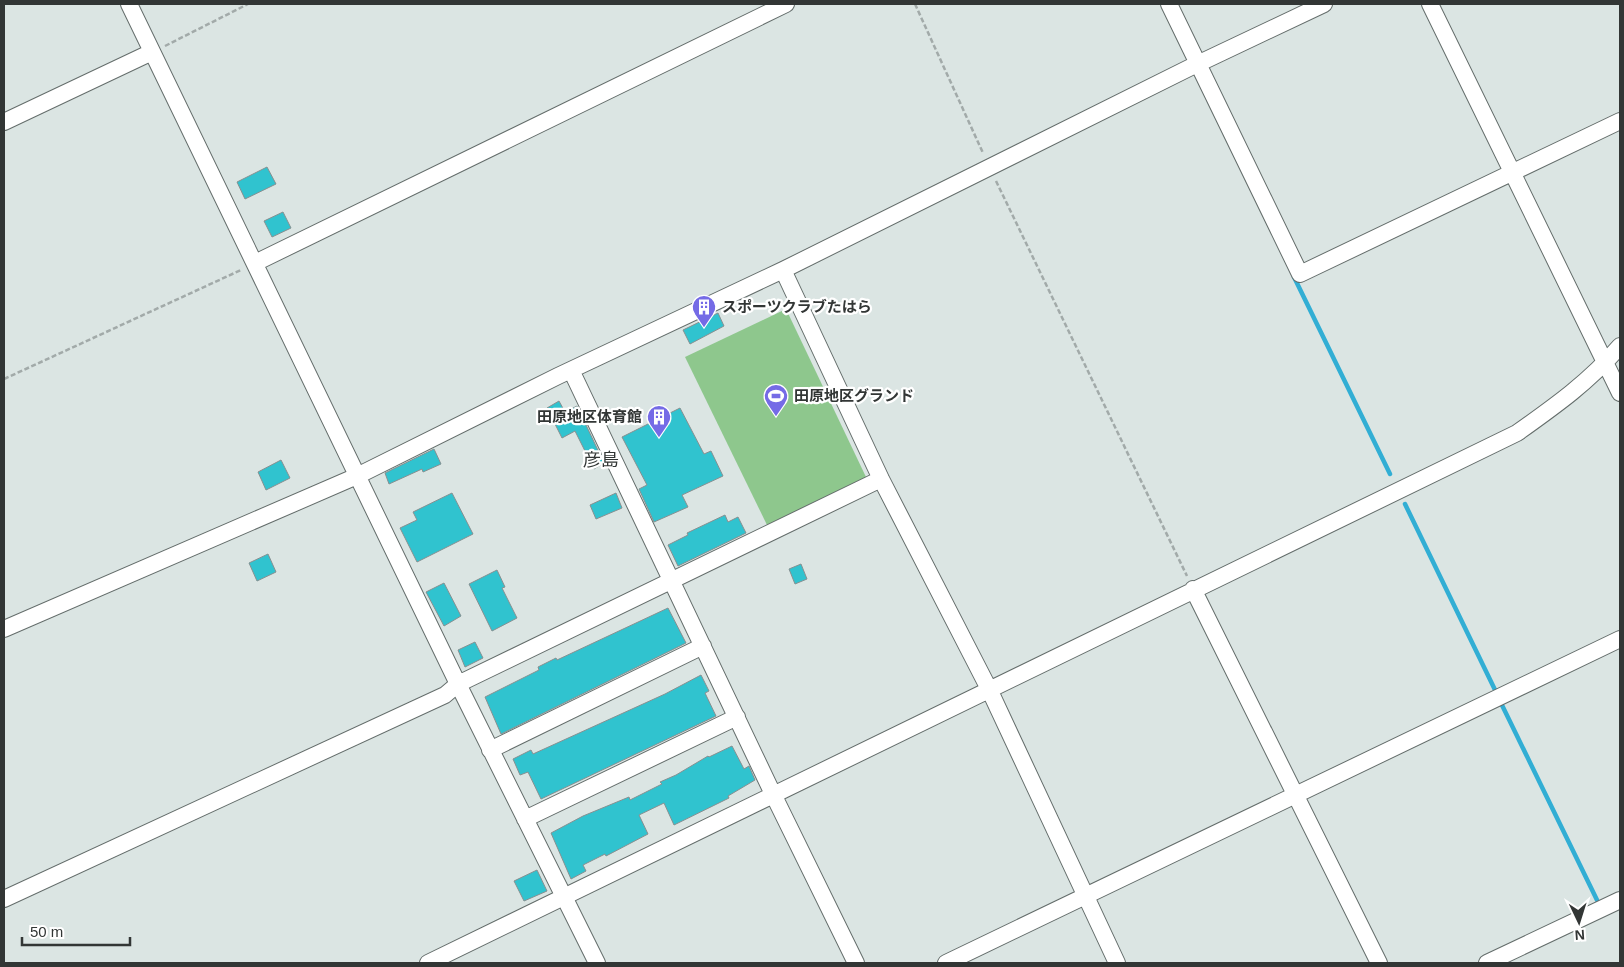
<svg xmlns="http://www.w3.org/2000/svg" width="1624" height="967" font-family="Helvetica,'Noto Sans JP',sans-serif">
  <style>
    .green { fill: #8ec78d }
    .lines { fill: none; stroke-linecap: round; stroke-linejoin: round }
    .stream { stroke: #32aed4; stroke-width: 4.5 }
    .building { fill: #30c3cf; stroke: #869091 }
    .minor-casing { stroke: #646d6b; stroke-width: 18 }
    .path { stroke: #a2aaa9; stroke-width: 2.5; stroke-dasharray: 5 2.5; stroke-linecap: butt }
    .minor { stroke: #fff; stroke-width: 16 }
    .labels { text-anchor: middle; stroke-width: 4.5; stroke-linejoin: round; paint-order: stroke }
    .poi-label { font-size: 15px; font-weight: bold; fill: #323635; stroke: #fff; text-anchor: start }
    .quarter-label { font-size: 18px; fill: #323635; stroke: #fff }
  </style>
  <rect width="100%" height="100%" fill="#dbe5e3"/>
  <path class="green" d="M786,309l80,168 -99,48 -82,-168z"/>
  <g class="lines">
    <path class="stream" d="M1294,277l96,197
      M1405,504l92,190
      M1500,701l97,199"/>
  </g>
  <path class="building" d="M267,167l9,17 -31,15 -8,-17z
    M283,212l8,16 -19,9 -8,-16z
    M718,313l6,13 -34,18 -7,-14z
    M559,401l6,11 12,-6 27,57 -10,6 -19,-38 -13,7 -15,-30z
    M680,408l24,46 7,-3 12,25 -41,19 6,12 -34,15 -15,-33 8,-4 -25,-48z
    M434,449l7,15 -18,8 -1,-3 -33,15 -4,-11z
    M281,460l9,18 -24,12 -8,-18z
    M452,493l21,41 -56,28 -17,-34 17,-8 -4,-8z
    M616,493l6,15 -26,11 -6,-14z
    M725,515l3,7 10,-5 8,16 -68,33 -10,-21 20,-10 -1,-2z
    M268,554l8,18 -19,9 -8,-18z
    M801,564l6,15 -12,5 -6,-15z
    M497,570l8,17 -3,1 15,30 -25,13 -23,-47z
    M444,583l17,33 -17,10 -18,-34z
    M668,608l18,35 -185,91 -16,-37 54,-27 -1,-3 18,-9 1,2z
    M475,642l8,16 -18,9 -7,-17z
    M701,675l8,16 -4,2 11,23 -175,83 -13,-27 -8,3 -7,-16 18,-9 2,4 132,-60z
    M732,746l12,23 5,-3 6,14 -27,16 1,2 -55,27 -10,-22 -25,12 9,19 -42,22 -1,-2 -22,11 3,6 -15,8 -20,-46 32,-17 46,-19 1,3 32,-16 -2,-2 16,-7 32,-19 1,1z
    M537,870l10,21 -23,10 -10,-20z"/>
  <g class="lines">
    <g class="minor-casing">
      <path id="minor" d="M129,4l329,680 139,279
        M1169,4l131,270 320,-153
        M1430,4l190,389
        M4,122l148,-70
        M255,263l531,-259
        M783,270l98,209 108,210 128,274
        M571,370l202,424 83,169
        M1193,589l186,374
        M4,629l353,-153 201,-100 225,-106 406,-202 135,-64
        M490,750l213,-104
        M525,819l212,-102
        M4,899l441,-204 13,-11 423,-205
        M428,963l1089,-530c38,-27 72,-51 103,-87
        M946,963l674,-324
        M1487,963l133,-63"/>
    </g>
    <path class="path" d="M915,4l68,149
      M165,46l83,-42
      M996,181l191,395
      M4,379l237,-109"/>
    <use href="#minor" class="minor"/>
  </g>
  <defs>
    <g id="building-pin" transform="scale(1.25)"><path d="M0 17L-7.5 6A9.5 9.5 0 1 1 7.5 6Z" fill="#756be6" stroke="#fff"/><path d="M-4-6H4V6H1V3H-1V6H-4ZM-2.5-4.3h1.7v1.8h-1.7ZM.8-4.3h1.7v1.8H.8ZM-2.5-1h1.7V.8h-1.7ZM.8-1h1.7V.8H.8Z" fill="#fff"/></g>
    <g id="stadium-pin" transform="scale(1.25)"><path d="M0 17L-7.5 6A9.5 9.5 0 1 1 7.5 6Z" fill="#756be6" stroke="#fff"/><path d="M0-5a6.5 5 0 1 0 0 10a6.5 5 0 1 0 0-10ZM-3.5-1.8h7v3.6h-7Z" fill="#fff"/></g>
  </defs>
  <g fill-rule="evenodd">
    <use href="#building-pin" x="704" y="307"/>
    <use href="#stadium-pin" x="776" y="396"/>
    <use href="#building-pin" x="659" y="417"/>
  </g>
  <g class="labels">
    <g class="poi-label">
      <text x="722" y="312">スポーツクラブたはら</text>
      <text x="794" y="401">田原地区グランド</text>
      <text x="642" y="422" text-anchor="end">田原地区体育館</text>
    </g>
    <g class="quarter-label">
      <text x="601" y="466">彦島</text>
    </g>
  </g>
  <rect width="1624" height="967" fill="none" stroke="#323635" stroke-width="10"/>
  <g transform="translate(1579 922) rotate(176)" stroke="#ffffff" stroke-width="4" paint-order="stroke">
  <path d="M0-4L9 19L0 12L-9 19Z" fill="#323635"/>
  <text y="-8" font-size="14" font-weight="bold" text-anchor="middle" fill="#323635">N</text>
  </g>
  <path d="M22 937v8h108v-8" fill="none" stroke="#323635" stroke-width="2.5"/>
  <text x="30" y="937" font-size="15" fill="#323635" stroke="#ffffff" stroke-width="4" paint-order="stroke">50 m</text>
</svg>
